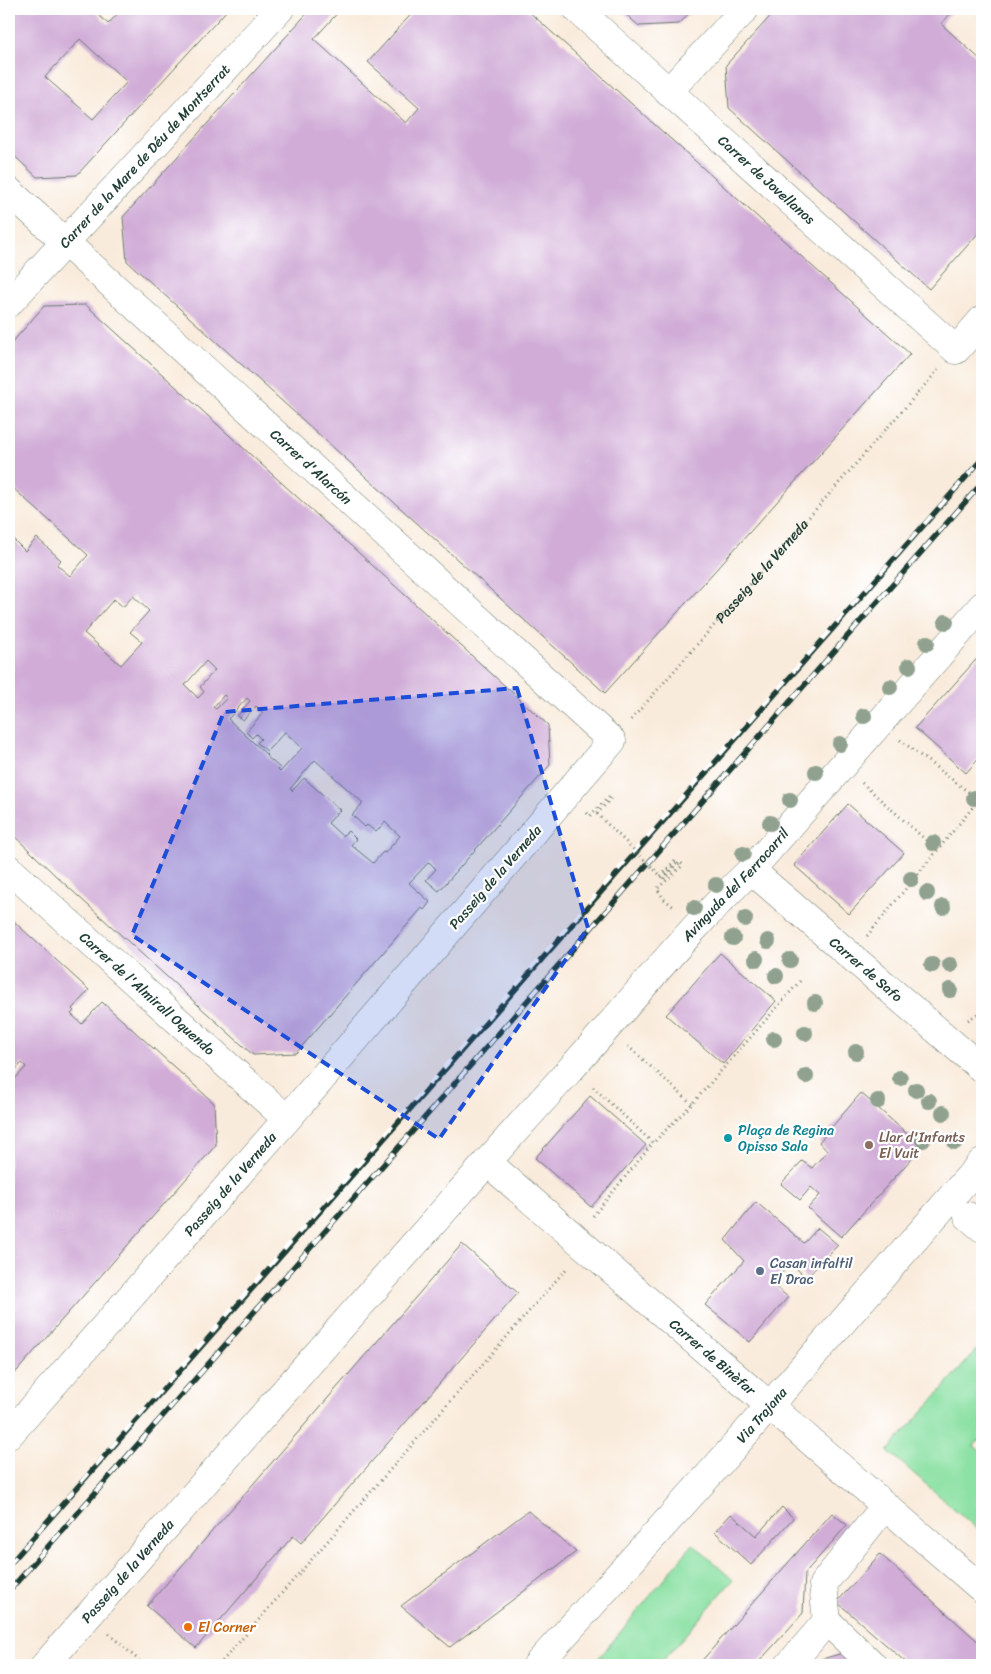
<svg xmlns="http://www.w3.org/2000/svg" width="991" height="1674" font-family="Sriracha,sans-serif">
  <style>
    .green { fill: #8ce1a4; stroke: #568f6c }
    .building { fill: #d0acd7; fill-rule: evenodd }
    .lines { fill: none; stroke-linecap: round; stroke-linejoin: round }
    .minor-casing { stroke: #6b7a6e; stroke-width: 29 }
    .path { stroke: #6b7a6e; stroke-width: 3; stroke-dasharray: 1 4; stroke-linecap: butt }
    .minor { stroke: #fff; stroke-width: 28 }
    .rail-casing { stroke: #1f3d34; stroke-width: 5.5 }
    .rail { stroke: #fff; stroke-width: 4; stroke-dasharray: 11; stroke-linecap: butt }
    .path-bridge { stroke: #6b7a6e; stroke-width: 3; stroke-dasharray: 1 4; stroke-linecap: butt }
    .tree { fill: #90a28f }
    .marked { fill: #1d4ed8; fill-opacity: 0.2; stroke: #1d4ed8; stroke-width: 4; stroke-dasharray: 10 6; stroke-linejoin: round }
    .culture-dot { fill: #0f9aa8; stroke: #fff; stroke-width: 2 }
    .education-dot { fill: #8d6e63; stroke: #fff; stroke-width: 2 }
    .service-dot { fill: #5c6f8a; stroke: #fff; stroke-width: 2 }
    .food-dot { fill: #e8710a; stroke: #fff; stroke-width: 2 }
    .labels { text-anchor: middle; stroke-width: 4.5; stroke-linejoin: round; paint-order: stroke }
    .street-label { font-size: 14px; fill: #1f3d34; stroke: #fff }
    .culture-label { font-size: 14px; fill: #0d838f; stroke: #fff; text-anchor: start }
    .education-label { font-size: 14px; fill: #785e54; stroke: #fff; text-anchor: start }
    .service-label { font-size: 14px; fill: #4e5e75; stroke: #fff; text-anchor: start }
    .food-label { font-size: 14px; fill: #c56008; stroke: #fff; text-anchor: start }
  </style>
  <rect width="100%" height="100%" fill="#fff"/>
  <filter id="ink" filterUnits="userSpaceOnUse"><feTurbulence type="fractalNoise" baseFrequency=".02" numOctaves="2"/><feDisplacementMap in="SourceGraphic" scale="10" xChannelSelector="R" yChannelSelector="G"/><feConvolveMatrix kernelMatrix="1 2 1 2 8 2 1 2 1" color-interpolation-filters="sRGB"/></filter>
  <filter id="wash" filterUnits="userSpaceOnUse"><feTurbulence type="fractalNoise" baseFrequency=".0096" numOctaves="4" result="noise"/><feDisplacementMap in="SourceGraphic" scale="20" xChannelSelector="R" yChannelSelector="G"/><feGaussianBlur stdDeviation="1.12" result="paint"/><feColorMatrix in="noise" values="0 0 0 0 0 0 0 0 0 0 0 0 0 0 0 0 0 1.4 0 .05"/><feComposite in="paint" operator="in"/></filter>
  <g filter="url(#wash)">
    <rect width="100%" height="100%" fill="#f9ebdb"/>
    <path class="green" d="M982,1344v93l-8,9 8,7v80l-94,-82z
      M693,1544l40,36 -74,85h-66z"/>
    <g id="blocks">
      <path class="building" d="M9,9h83l16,15 14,-15h106l-151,166 -40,2 -28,-26zM80,39l47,43 -34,37 -48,-42z
        M311,9h30l-27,30 92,84 13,-15 -51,-46 48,-53h110l384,345 -305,339 -478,-432 -4,-44z
        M620,9h73l-14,15 -40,2z
        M777,9h178l-14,15 41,37v168l-53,60 -200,-181 -3,-43z
        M86,305l462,420 2,40 -111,126 -13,-11 10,-11 -7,-7 -20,21 21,19 -6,8 -2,-2 -126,145 -43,2 -197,-179 -47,-45v-296l16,16 12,-13 24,22 -4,5 13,11 18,-21 -74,-66 -5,6v-149l35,-40zM133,596l16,15 -19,21 12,10 -21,23 -37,-32 30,-34 9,8zM206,661l9,9 -15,17 4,5 -6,6 -13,-13zM224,695l3,3 -11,11 -3,-2zM247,698l3,3 -13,15 6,4 13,-14 7,7 -17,19 6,6 4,-4 5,5 -4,4 10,8 18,-19 17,16 -22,24 -2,-2 2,-2 -14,-12 1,-1 -39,-36zM315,760l48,43 -11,12 13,12 2,-2 9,7 9,-10 15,14 -15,17 -2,-1 -10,11 -22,-18 5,-6 -8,-8 -6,5 -14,-13 12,-13 -36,-32 -12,13 -2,-2z
        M982,653v102l-16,18 -51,-45z
        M848,804l56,49 -55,61 -55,-49z
        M9,917l80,73 -17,19 2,2 -3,3 11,10 20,-22 112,101 2,42 -207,235v-325l1,-2 -1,-2zM22,1063l4,4 -10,11 -5,-3z
        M720,953l56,48 -53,63 -57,-49z
        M861,1093l61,54 -81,90 -33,-29 12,-13 -9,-8 -11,13 -19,-16 21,-23 10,7 15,-17 -8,-9z
        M590,1096l56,49 -55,62 -56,-49z
        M756,1202l48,41 14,-15 20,17 -32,33 -15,-15 -19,21 16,13 -38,45 -45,-37 39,-44 -19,-21z
        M462,1244l56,49 -217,250 -8,-7 -97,112 -49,-42z
        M782,1507l11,11 -42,47 -36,-33 16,-18 25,22z
        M528,1511l48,41 -126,95 -49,-41z
        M832,1513l15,12 -42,48 -2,40 -47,52h-58z
        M880,1554l102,91v20h-73l-72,-63z
        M843,1653l13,12h-40l6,-6z"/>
    </g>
  </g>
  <g filter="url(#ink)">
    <use href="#blocks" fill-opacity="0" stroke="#6b7a6e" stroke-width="1"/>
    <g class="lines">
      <g class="minor-casing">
        <g id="minor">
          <path id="s2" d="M577,9l379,341 26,-30"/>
          <path d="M668,92l77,-83"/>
          <path id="s3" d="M9,191l603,550 -325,378 -278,316"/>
          <path id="s4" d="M9,303l271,-294"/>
          <path id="s5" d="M9,869l278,250"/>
          <path id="s6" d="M751,870l231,199"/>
          <path id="s7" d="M487,1162l495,427"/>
          <path d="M968,1216l14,12"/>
          <path id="s8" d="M45,1665c174,-198 346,-398 523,-593 61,-67 117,-139 183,-202l231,-264"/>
          <path id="s9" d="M537,1665l180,-199 265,-304"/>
          <path d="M789,1665l38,-44"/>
          <path d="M873,1665l-46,-44 -4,-37 62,-78"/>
        </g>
      </g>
      <g class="path">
        <path id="s1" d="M631,720l307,-350"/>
        <path d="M900,740l79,60"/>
        <path d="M862,783l75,67"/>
        <path d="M587,813l3,3 19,-20 2,2 -14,16"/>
        <path d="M661,876l14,-16 2,2 -15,16 1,2 17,-18 3,3 -26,24 7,10 11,9"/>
        <path d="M867,936l115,-140"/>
        <path d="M968,1020l14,-9"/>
        <path d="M628,1046l64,58"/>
        <path d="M593,1087l60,56 39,-39 108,-123"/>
        <path d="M593,1216l60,-73"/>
        <path d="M109,1634l35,31"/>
        <path d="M219,1665l348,-397"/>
      </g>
      <use href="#minor" class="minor"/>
      <g class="rail-casing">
        <path id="rail" d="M9,1565c322,-371 647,-739 973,-1106
          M9,1591l973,-1108"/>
      </g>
      <use href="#rail" class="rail"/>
      <path class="path-bridge" d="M597,814l64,62"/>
    </g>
    <g class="tree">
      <circle cx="946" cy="622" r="8"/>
      <circle cx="927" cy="643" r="8"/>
      <circle cx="909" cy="666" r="8"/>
      <circle cx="890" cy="687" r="8"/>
      <circle cx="864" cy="716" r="8"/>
      <circle cx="840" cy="744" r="8"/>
      <circle cx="816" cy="772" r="8"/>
      <circle cx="974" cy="798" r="8"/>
      <circle cx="790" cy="800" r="8"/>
      <circle cx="770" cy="823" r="8"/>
      <circle cx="933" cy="843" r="8"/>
      <circle cx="743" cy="854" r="8"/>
      <circle cx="911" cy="879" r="8"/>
      <circle cx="716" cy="885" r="8"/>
      <circle cx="927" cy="893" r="8"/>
      <circle cx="943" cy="907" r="8"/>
      <circle cx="694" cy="908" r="8"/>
      <circle cx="745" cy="919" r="8"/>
      <circle cx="733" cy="938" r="8"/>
      <circle cx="768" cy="941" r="8"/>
      <circle cx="756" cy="959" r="8"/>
      <circle cx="790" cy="960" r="8"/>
      <circle cx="932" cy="965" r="8"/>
      <circle cx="950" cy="965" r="8"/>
      <circle cx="776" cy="976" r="8"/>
      <circle cx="950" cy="990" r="8"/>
      <circle cx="815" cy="1003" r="8"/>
      <circle cx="805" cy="1033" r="8"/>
      <circle cx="774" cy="1039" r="8"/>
      <circle cx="856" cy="1052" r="8"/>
      <circle cx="806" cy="1076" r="8"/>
      <circle cx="900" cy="1078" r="8"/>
      <circle cx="916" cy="1090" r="8"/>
      <circle cx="878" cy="1101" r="8"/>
      <circle cx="929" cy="1101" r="8"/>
      <circle cx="943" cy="1113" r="8"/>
      <circle cx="923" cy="1140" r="8"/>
      <circle cx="955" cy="1142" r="8"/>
    </g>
  </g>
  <path class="marked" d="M517,688l71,240 -149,211 -307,-204 92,-223z"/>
  <circle class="culture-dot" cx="728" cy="1138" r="5"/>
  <circle class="education-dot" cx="869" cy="1145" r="5"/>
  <circle class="service-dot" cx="760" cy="1271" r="5"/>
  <circle class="food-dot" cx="188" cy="1627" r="5"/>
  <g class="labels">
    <g class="street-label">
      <text dy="5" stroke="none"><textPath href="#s4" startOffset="200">Carrer de la Mare de Déu de Montserrat</textPath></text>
      <text dy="5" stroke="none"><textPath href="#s2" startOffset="255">Carrer de Jovellanos</textPath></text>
      <text dy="5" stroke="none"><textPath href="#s3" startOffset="409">Carrer d'Alarcón</textPath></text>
      <text dy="5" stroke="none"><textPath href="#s1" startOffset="198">Passeig de la Verneda</textPath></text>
      <text transform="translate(495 877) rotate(-49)" y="5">Passeig de la Verneda</text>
      <text dy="5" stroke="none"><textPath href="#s8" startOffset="1042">Avinguda del Ferrocarril</textPath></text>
      <text dy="5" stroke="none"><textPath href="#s6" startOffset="152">Carrer de Safo</textPath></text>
      <text dy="5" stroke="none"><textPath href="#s5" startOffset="186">Carrer de l'Almirall Oquendo</textPath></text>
      <text transform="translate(230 1184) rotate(-49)" y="5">Passeig de la Verneda</text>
      <text dy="5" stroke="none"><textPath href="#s7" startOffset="298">Carrer de Binèfar</textPath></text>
      <text dy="5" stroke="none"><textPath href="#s9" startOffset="336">Via Trajana</textPath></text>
      <text dy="5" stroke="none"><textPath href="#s8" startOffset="125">Passeig de la Verneda</textPath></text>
    </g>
    <g class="culture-label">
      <text x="738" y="1135">Plaça de Regina<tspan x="738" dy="16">Opisso Sala</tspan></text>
    </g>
    <g class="education-label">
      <text x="879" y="1142">Llar d'Infants<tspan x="879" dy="16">El Vuit</tspan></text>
    </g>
    <g class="service-label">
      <text x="770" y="1268">Casan infaltil<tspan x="770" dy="16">El Drac</tspan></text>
    </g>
    <g class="food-label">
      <text x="198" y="1632">El Corner</text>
    </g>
  </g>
  <rect width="991" height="1674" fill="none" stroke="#fff" stroke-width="30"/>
</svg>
